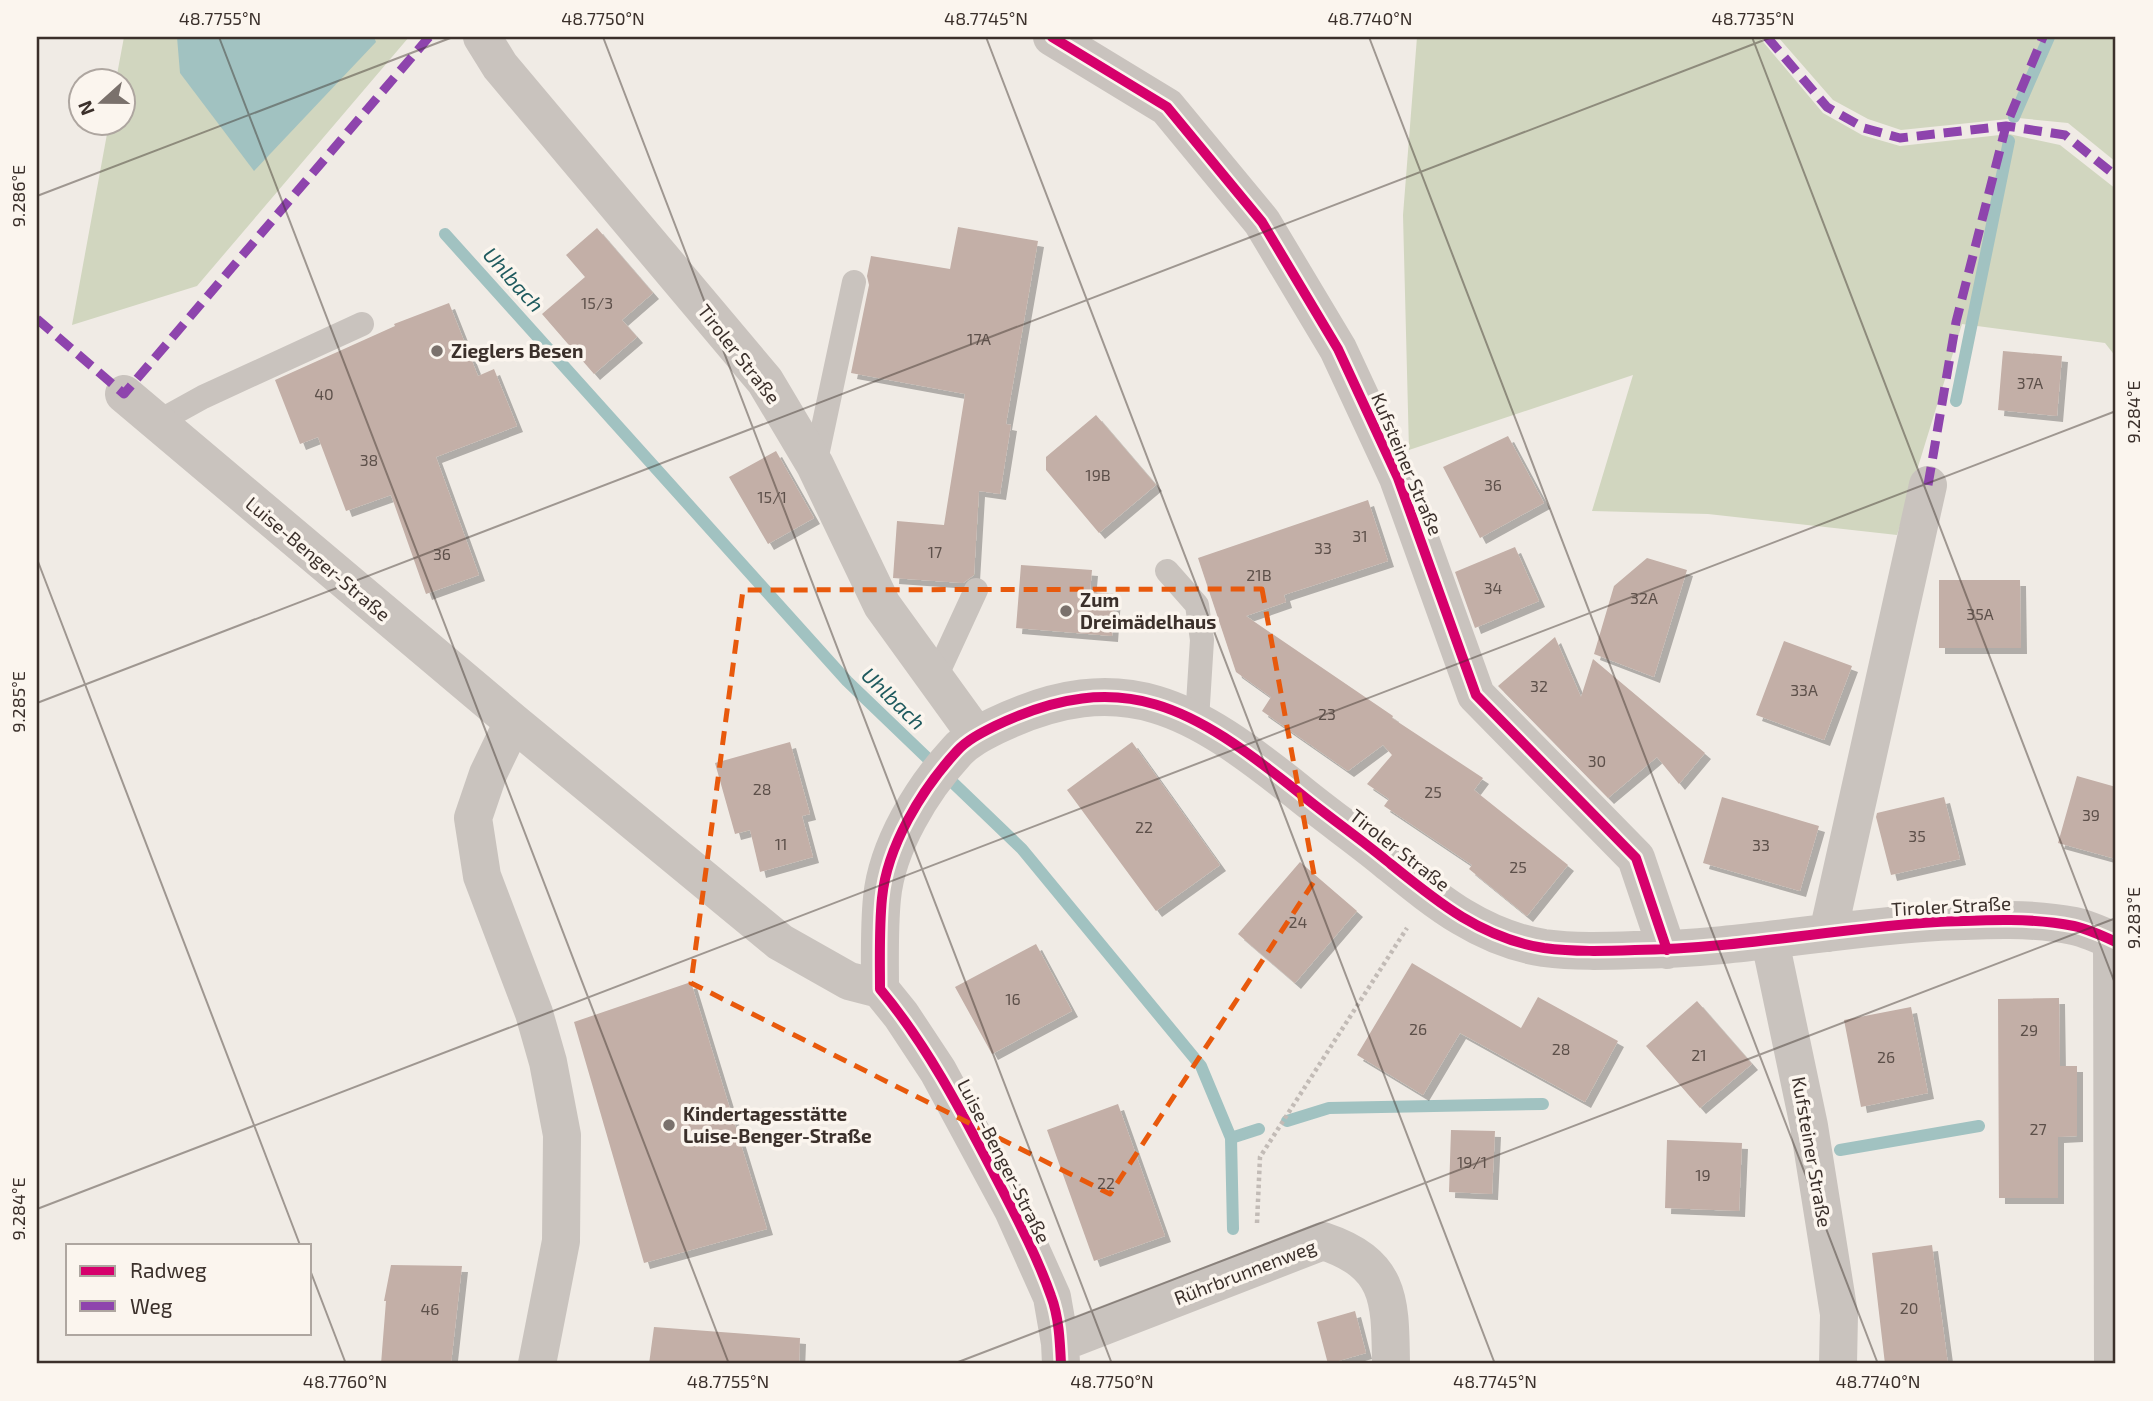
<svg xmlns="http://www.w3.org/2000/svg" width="2153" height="1401" font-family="'Exo 2',sans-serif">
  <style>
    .green { fill: #d1d6bf }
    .water { fill: #a1c2c1 }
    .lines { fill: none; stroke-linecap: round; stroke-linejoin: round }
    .stream { stroke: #a1c2c1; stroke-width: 12 }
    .building { fill: #c3afa7; filter: url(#shadow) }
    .path { stroke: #c2bbb6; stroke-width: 4.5; stroke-dasharray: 3.5 3.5; stroke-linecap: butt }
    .service { stroke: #c9c3be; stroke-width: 24 }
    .minor { stroke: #c9c3be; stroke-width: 38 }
    .quiet { stroke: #8e44ad; stroke-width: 9; stroke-dasharray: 18 9; stroke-linecap: butt }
    .cycleway-casing { stroke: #fbf5ee; stroke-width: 15 }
    .cycleway { stroke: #d6006c; stroke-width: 10 }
    .marked { fill: none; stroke: #e8590c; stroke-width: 5; stroke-dasharray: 14 9; stroke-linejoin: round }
    .ticks { fill: none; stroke: #3b302b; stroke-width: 2; stroke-opacity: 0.45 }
    .poi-dot { fill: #7a716c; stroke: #fbf5ee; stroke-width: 2.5 }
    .labels { text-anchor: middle; stroke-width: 7; stroke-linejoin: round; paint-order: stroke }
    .number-label { font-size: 16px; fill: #5d504a }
    .poi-label { font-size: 19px; font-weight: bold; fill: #3b302b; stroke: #fbf5ee; text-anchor: start }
    .street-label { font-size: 19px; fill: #3b302b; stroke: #fbf5ee }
    .water-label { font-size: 21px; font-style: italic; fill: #1f5a5e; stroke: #fbf5ee }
    .neatline { fill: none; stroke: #3b302b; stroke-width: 2.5 }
    .ticks-label { font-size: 18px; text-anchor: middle; fill: #3b302b }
  </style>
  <defs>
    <filter id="shadow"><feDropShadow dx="6" dy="6" stdDeviation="0" flood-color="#0004"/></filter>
  </defs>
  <rect width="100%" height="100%" fill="#f0ebe5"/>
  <path class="green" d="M124,37h285l-212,249 -125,39 37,-202 13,-1v-42h-6z
    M1417,37h342l64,76 39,22 38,11 109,-12 51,11 56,44v168l-11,-14 -143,-19 -65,211 -189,-21 -116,-3 41,-136 -224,75 -6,-235z
    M1778,37h338v125l-48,-39 -50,-5 -117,12 -33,-11 -35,-19z"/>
  <path class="water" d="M177,37h197l2,5 -122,129 -74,-98z"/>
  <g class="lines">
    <path class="stream" d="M2014,117l35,-80
      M445,234l402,447 175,168 179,217 30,72 2,91
      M1956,401l53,-260
      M1287,1121l42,-13 214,-4
      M1231,1138l28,-9
      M1840,1150l139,-24"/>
  </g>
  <path class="building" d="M958,227l80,14 -32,183 5,1 -11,69 -21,-3 -5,84 -11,8 -70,-5 4,-57 47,4 21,-131 -114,-21 18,-88 -2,-9 4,-20 79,13z
    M597,228l56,65 -31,27 15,17 -43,37 -52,-60 43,-37 -19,-22z
    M449,303l29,73 16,-7 23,57 -81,31 43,118 -53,19 -35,-99 -45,16 -28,-74 -18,7 -25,-64 120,-54 -1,-2z
    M2003,351l59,5 -5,60 -59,-6z
    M1096,415l60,70 -57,48 -53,-63v-13z
    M1508,436l36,67 -64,35 -37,-71z
    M776,451l38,67 -46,26 -39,-67z
    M1368,500l20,61 -104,34 2,7 -40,14 147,100 -1,2 91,60 -9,12 94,75 -41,51 -58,-47 3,-4 -88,-59 5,-7 -22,-15 25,-29 -9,-10 -35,26 -86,-60 9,-14 -35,-25 -38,-114z
    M1515,547l24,54 -64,27 -20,-56z
    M1647,558l40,12 -33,107 -60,-23 20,-68z
    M1021,565l71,5 -2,22 25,2 -3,42 -96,-8z
    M1939,580h81l1,68h-82z
    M1555,637l26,60 12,-38 112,94 -26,31 -22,-27 -49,41 -110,-112z
    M1784,641l68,25 -28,74 -68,-25z
    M790,742l20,72 -8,2 11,41 -53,15 -10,-42 -15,4 -20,-71z
    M1132,742l88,123 -64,46 -89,-121z
    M2077,776l39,11v72l-58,-16z
    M1722,797l97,29 -19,65 -97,-28z
    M1944,797l16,62 -69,16 -15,-58 1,-4z
    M1300,862l57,49 -62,72 -57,-49z
    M1036,944l36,67 -80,43 -37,-67z
    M1412,963l109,65 17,-31 80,44 -33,61 -125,-69 -37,62 -66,-40z
    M691,982l76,247 -123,34 -70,-241z
    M2059,998l1,68h17v70l-19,1v61h-59l-1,-199z
    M1697,1001l55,63 -52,44 -54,-62z
    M1911,1007l17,86 -67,14 -17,-87z
    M1118,1104l47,132 -71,25 -47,-131z
    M1451,1130l44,1 -3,63 -43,-2z
    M1667,1140l75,3 -3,68 -74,-3z
    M1932,1245l16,119h-63l-13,-111z
    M391,1265l71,1 -11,98h-70l5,-63h-2z
    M1355,1311l11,42 -38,11 -11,-42z
    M654,1327l146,11 -1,26h-150z"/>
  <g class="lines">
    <path class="path" d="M1257,1223l3,-66 147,-229"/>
    <path class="service" d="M156,423l47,-26 159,-73
      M815,465l39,-183
      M1167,571l30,34 5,35 -5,80
      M935,679l41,-89"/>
    <path class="minor" d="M482,37l18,29 265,315 50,84 67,140 94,130
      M1052,37l115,70 95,115 76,127 60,129 78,217 160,163 31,92
      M124,394l389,328 267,220 69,39 31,8 21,26 37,56 75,139 39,87 8,46 1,21
      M513,722l-25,52 -15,44 9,58 52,137 14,49 14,73 -1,106 -24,123
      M1828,933l100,-448
      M2112,940l1,424
      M1770,941l39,185 30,188 -1,50
      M880,989c0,-30 -1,-61 2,-91 5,-52 40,-109 75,-147 10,-11 24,-18 38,-25 129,-62 199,-17 302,65 29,24 61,46 90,70 48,39 93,77 157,87 30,4 61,3 91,2 102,-1 201,-22 302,-28 45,-2 92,-5 137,4 14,3 29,10 42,16
      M1060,1343l263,-102c69,23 67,60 68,123"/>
    <path class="quiet" d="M1767,37l60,70 37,21 36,10 106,-12 59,9 51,41
      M37,319l87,75 305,-357
      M1928,485l28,-163 50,-196 37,-89"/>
    <g class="cycleway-casing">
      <path id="cycleway" d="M1052,37l115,70 95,115 76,127 60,129 78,217 160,163 31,92
        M1061,1364c-1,-22 -2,-47 -10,-68 -15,-43 -38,-85 -59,-126 -33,-63 -66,-126 -112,-181 0,-30 -1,-61 2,-91 5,-52 40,-109 75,-147 10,-11 24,-18 38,-25 129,-62 199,-17 302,65 29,24 61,46 90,70 48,39 93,77 157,87 30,4 61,3 91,2 102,-1 201,-22 302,-28 45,-2 92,-5 137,4 14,3 29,10 42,16"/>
    </g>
    <use href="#cycleway" class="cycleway"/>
  </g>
  <path class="marked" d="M1262,589l53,291 -205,314 -419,-211 52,-393z"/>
  <path class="ticks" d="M219,37l510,1327M603,37l509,1327M986,37l509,1327M1369,37l509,1327M1752,37l364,949M37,196l416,-159M37,559l263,686M37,703l1735,-666M37,1209l2079,-798M310,1270l36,94M953,1364l1163,-446"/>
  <g class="poi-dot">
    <circle cx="437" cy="351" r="7"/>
    <circle cx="1066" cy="611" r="7"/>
    <circle cx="669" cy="1125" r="7"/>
  </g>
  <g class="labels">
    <g class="number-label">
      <text x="597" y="309">15/3</text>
      <text x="979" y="345">17A</text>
      <text x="2030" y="389">37A</text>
      <text x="324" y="400">40</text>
      <text x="369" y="466">38</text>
      <text x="1098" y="481">19B</text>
      <text x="1493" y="491">36</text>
      <text x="772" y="503">15/1</text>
      <text x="1360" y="542">31</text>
      <text x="1323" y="554">33</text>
      <text x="935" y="558">17</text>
      <text x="442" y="560">36</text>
      <text x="1259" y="581">21B</text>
      <text x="1493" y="594">34</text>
      <text x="1644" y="604">32A</text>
      <text x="1980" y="620">35A</text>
      <text x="1539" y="692">32</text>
      <text x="1804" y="696">33A</text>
      <text x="1327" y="720">23</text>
      <text x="1597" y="767">30</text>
      <text x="762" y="795">28</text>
      <text x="1433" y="798">25</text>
      <text x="2091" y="821">39</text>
      <text x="1144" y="833">22</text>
      <text x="1917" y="842">35</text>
      <text x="781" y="850">11</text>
      <text x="1761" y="851">33</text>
      <text x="1518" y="873">25</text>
      <text x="1298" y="928">24</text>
      <text x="1013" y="1005">16</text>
      <text x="1418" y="1035">26</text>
      <text x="2029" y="1036">29</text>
      <text x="1561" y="1055">28</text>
      <text x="1699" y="1061">21</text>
      <text x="1886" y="1063">26</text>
      <text x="2038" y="1135">27</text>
      <text x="1472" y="1168">19/1</text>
      <text x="1703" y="1181">19</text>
      <text x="1106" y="1189">22</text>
      <text x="1909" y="1314">20</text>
      <text x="430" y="1315">46</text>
    </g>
    <g class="poi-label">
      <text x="451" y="358">Zieglers Besen</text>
      <text x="1080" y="607">Zum<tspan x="1080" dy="22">Dreimädelhaus</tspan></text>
      <text x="683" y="1121">Kindertagesstätte<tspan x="683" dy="22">Luise-Benger-Straße</tspan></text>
    </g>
    <g class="street-label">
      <text transform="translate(739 354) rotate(52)" y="7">Tiroler Straße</text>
      <text transform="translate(1407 464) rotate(67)" y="7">Kufsteiner Straße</text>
      <text transform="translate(318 559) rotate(40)" y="7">Luise-Benger-Straße</text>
      <text transform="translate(1400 850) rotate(38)" y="7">Tiroler Straße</text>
      <text transform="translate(1951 906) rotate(-3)" y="7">Tiroler Straße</text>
      <text transform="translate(1812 1152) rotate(80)" y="7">Kufsteiner Straße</text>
      <text transform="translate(1004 1161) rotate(63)" y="7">Luise-Benger-Straße</text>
      <text transform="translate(1245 1272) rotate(-21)" y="7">Rührbrunnenweg</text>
    </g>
    <g class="water-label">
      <text transform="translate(513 280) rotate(48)" y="7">Uhlbach</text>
      <text transform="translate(893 699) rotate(44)" y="7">Uhlbach</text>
    </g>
  </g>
  <rect width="2153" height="1401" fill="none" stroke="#fbf5ee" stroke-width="77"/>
  <rect x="66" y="1244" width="245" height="91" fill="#fbf5ee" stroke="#aea6a0" stroke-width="2"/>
  <rect x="80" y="1266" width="35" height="10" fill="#d6006c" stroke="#aea6a0" stroke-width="2"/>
  <text x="130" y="1278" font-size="21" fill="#3b302b">Radweg</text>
  <rect x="80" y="1301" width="35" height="10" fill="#8e44ad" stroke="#aea6a0" stroke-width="2"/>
  <text x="130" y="1314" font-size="21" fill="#3b302b">Weg</text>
  <g transform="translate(102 102) rotate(249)"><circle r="33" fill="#fbf5ee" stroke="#aea6a0" stroke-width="2"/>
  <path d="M0-5L12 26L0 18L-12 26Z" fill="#7a716c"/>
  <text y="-10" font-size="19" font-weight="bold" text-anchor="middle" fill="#3b302b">N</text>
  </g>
  <rect x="38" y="38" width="2076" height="1324" class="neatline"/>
  <g class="ticks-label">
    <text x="220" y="25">48.7755°N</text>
    <text x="603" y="25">48.7750°N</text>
    <text x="986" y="25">48.7745°N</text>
    <text x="1370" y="25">48.7740°N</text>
    <text x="1753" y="25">48.7735°N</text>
    <text transform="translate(19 196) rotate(-90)" y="6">9.286°E</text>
    <text transform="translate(2134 412) rotate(-90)" y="6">9.284°E</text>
    <text transform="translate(19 702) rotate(-90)" y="6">9.285°E</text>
    <text transform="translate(2134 918) rotate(-90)" y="6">9.283°E</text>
    <text transform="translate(19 1209) rotate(-90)" y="6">9.284°E</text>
    <text x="345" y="1388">48.7760°N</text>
    <text x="728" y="1388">48.7755°N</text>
    <text x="1112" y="1388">48.7750°N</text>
    <text x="1495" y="1388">48.7745°N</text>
    <text x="1878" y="1388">48.7740°N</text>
  </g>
</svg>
